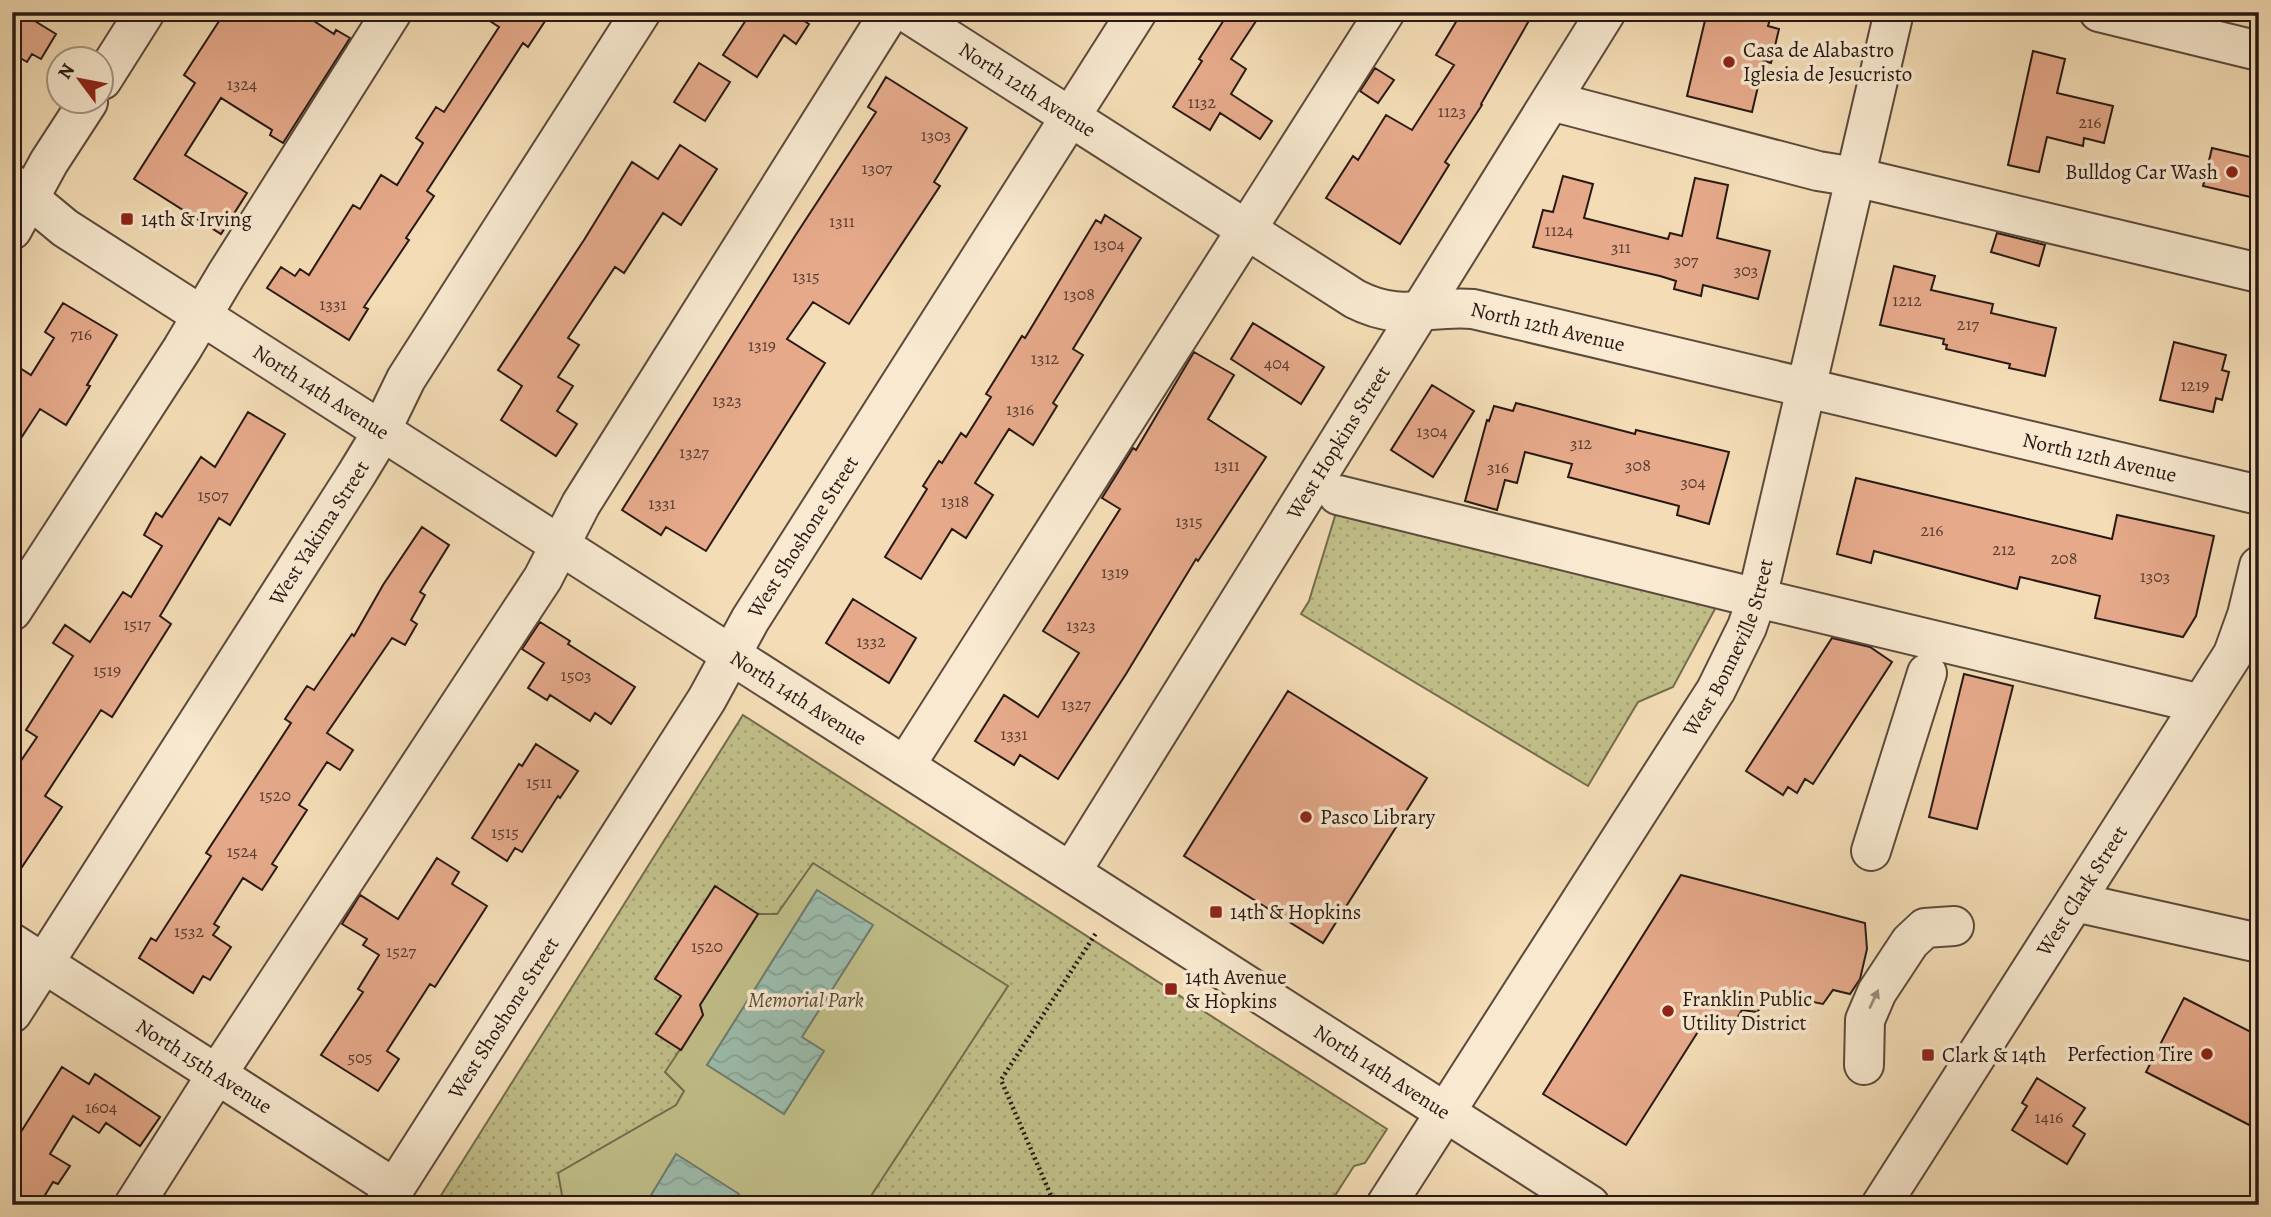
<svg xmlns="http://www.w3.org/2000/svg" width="2271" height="1217" font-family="Alegreya,serif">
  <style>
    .park { fill: url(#park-dots); stroke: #746c4e; stroke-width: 2 }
    .garden { fill: #c1bf89; stroke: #746c4e; stroke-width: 2 }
    .water { fill: url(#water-waves); stroke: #6e7b6f; stroke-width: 2 }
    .building { fill: #e6aa8b; stroke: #281914; stroke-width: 2 }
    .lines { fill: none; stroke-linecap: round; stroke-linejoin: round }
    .minor-casing { stroke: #5b4a3c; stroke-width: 42 }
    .path { stroke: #281914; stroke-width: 4.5; stroke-dasharray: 2 3.5; stroke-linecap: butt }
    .minor { stroke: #f8e9d0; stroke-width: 38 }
    .oneway { fill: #9a8b7b }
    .poi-dot { fill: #8f2418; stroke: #f8e9d0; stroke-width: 2.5 }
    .labels { text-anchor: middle; stroke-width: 7; stroke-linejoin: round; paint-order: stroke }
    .number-label { font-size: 18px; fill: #583d32 }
    .poi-label { font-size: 21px; fill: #281914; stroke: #f8e9d0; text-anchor: start }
    .street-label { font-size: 21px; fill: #281914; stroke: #f8e9d0 }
    .park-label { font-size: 21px; font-style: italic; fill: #564b37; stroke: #f8e9d0 }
  </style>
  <defs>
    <pattern id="park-dots" width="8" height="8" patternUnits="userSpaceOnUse" patternTransform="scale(1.75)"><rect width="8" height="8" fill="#c1bf89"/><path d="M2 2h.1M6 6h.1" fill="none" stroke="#a6a475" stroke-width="1.8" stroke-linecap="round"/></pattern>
    <pattern id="water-waves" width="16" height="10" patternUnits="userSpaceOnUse" patternTransform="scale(1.75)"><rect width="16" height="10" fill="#9cbcac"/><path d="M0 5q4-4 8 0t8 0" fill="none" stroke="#86a193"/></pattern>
  </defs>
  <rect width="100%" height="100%" fill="#f4ddb6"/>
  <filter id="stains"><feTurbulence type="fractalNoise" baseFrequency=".00286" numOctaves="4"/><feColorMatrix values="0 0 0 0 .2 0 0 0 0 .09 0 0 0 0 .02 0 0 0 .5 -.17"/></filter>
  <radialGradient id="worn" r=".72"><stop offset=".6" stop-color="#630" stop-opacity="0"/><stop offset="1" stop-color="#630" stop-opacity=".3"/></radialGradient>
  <path class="park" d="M1339,503l383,93 -49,91 -35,15 -50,84 -287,-172 8,-13z
    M743,715l644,414 -22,34 -11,3 -25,39h-894z"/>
  <path class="garden" d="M813,863l195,123 -143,219h-294l-9,-10 -4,-22 118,-68 8,-14 -19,-19 38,-57 -3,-10 58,-91h19z"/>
  <path class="water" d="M817,890l56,35 -71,112 22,14 -40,63 -77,-49z
    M676,1154l63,40 -6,11h-88z"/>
  <path class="building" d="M12,12h8l36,22 -15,25 -9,-5 -5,8 -15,-9z
    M225,12h75l34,22 2,-4 14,8 -67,105 -13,-8 2,-5 -51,-32 -36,57 62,38 -26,41 -87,-55 61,-96 -11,-8z
    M476,12h75l-23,35 -5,-4 -96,148 7,5 -28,42 3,2 -45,67 4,2 -19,31 -82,-52 14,-21 14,9 5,-7 9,6 44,-70 7,4 21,-34 16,10 26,-42 -7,-5 20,-31 8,5 55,-85z
    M748,12h50l-2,4 13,8 -13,20 -12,-9 -27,42 -34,-22 27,-41z
    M1229,12h33l-31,47 15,10 -15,25 41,27 -12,18 -40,-26 -10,17 -37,-23 29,-46 -3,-2z
    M1462,12h72l-53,92 1,1 -37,57 4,3 -49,79 -74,-46 27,-42 5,4 28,-45 26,15 42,-65 -18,-10z
    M1707,12h65l-4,14 11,3 -8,34 -7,-2 -12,51 -65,-16z
    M2033,51l32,8 -8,34 56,13 -9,37 -20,-5 -1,8 -36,-9 -8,35 -31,-7z
    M699,63l31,19 -25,39 -31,-19z
    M1375,68l19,12 -16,23 -18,-12z
    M886,77l81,51 -33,54 6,4 -91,138 -36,-22 -26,37 38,24 -119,188 -40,-24 -5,8 -39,-25 173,-274 81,-124 -8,-5z
    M680,145l37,24 -36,56 -18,-12 -39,60 -9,-6 -47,71 11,7 -21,32 15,9 -16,25 20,13 -21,32 -55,-36 21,-34 -24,-16 86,-130 48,-78 26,17z
    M2212,148l47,11v40l-56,-13z
    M1563,176l30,8 -9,34 84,21 2,-6 12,3 13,-58 33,7 -11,53 53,13 -12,48 -55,-14 -2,11 -27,-7 2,-8 -16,-5 -127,-29 10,-37 10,2z
    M1105,215l36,23 -68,111 10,6 -30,48 4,3 -24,39 -24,-16 -34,54 18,12 -27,43 -14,-9 -31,50 -36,-22 42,-68 -4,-3 16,-25 3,2 19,-30 5,4 25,-40 -5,-3 36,-58 3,2 71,-118 5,3z
    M1997,233l48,12 -6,21 -48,-14z
    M1894,266l41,10 -4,14 62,14 -2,9 65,15 -11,48 -36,-8 1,-4 -64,-15 1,-4 -4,-1 1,-5 -64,-14z
    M63,303l54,32 -30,50 3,1 -24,39 -26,-16 -28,43v-89l19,12 23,-37 -9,-6z
    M1253,323l71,44 -23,37 -70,-45z
    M2174,342l52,13 -4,15 7,2 -7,28 -6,-2 -3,14 -53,-12z
    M1194,352l40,23 -26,44 58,38 -68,104 -2,-2 -70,115 -68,105 -38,-24 -6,10 -39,-24 29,-46 34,22 41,-64 -36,-22 77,-122 -18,-11 31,-50 3,2z
    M1432,385l42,26 -41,66 -42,-27z
    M1516,403l119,31 1,-4 93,22 -20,72 -32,-9 2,-9 -111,-29 4,-13 -47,-12 -8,31 -12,-3 -8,30 -32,-9 22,-81 2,1 5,-15 19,5z
    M248,412l37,22 -55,91 -11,-7 -59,98 11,8 -59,93 -11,-7 -56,86 17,11 -50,75v-108l25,-37 -11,-7 47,-74 -20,-13 12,-18 25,17 33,-50 8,5 31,-51 -18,-11 12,-22 6,4 39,-60 14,10z
    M1856,478l256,61 5,-24 97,21 -18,80 -13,21 -88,-19 5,-22 -80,-19 -3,12 -143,-38 -3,12 -34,-9z
    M422,527l27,18 -29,47 5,3 -14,25 6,4 -12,21 -13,-7 -65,95 26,17 -13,20 -13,-8 -28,43 8,5 -35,54 5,3 -15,23 -19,-12 -29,46 5,3 -6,8 18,12 -21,33 -7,-4 -10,17 -54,-35 12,-20 5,3 55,-85 -5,-3 85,-130 -6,-4 22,-33 7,4 38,-56 2,2 29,-51z
    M853,599l63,39 -27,45 -63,-40z
    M540,622l30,19 -2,3 67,43 -24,37 -16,-11 -5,8 -40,-26 -3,5 -19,-12 16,-25 -22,-14z
    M1832,638l38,9 22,15 -79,122 -8,-5 -8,14 -9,-6 -5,8 -37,-24z
    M1964,674l49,12 -36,143 -48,-12z
    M1288,691l139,87 -104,165 -139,-87z
    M536,744l42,27 -18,27 -2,-2 -36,56 -7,-4 -8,13 -35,-23 47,-74 3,2z
    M437,858l22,14 -7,12 35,22 -52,81 -5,-3 -43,67 12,8 -21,32 -57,-36 42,-63 -5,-3 21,-34 -16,-10 4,-6 -25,-15 18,-29 38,24z
    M1681,875l184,48 2,26 -7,30 -10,15 -17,-4 -10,14 -35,-7 -7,9 -15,-4 -9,10 -15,-2 -8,13 -26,-7 -82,129 -83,-51z
    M715,886l43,28 -58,91 3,10 -22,35 -25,-16 25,-38 -26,-17z
    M2184,998l75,38v94l-113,-58z
    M62,1067l27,17 6,-10 65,43 -20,29 -34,-23 -7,10 -26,-17 -23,38 20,12 -12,18 -5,-2 -14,23h-27v-59z
    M2037,1078l48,30 -12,18 12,8 -18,30 -55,-34 15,-24 -5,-3z"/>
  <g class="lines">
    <g class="minor-casing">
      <g id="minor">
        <path id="s1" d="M906,12l449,287c47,24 71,6 118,10l786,186"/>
        <path d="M2099,12l160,39"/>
        <path d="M102,80l43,-68"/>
        <path d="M1551,101l267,70 37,6 404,96"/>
        <path id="s2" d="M12,184l53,44 1525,977"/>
        <path d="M12,230l37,-68 39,-60"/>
        <path d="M1338,495l419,103 444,106"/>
        <path d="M12,611l170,-262 44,-74 166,-263"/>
        <path d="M905,766l480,-754"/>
        <path d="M1871,851l56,-178"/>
        <path id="s3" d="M1071,872l535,-860"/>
        <path d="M2075,902l184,41"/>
        <path id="s4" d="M12,943l382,245"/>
        <path id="s5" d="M12,1013l344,-538 17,-28 33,-68 235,-367"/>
        <path d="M1864,1065l1,-45 12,-28 33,-50 15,-14 29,-2"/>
        <path d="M134,1205l83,-131 326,-496 38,-74 309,-492"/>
        <path id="s6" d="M384,1205l323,-506 43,-79 387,-608"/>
        <path id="s7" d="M1386,1205l330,-515 31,-63 10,-29 137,-586"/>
        <path id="s8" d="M1881,1205l352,-551 14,-39 12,-49"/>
      </g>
    </g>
    <path class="path" d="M1055,1205l-54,-125 95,-147"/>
    <use href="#minor" class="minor"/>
  </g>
  <defs><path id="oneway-solid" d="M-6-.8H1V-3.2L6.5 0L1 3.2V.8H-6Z" transform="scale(1.75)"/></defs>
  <use class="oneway" href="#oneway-solid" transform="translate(1874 999) rotate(-65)"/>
  <g class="poi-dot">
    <circle cx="1729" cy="62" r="7"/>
    <circle cx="2232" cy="172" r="7"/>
    <rect x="120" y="212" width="14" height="14" rx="3.5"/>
    <circle cx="1306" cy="817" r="7"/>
    <rect x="1209" y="905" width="14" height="14" rx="3.5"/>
    <rect x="1164" y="982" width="14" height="14" rx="3.5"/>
    <circle cx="1668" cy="1011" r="7"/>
    <circle cx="2207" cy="1054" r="7"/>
    <rect x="1921" y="1048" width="14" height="14" rx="3.5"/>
  </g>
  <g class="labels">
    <g class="number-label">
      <text x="242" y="90">1324</text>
      <text x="1202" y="108">1132</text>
      <text x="1452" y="117">1123</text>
      <text x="2090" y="128">216</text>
      <text x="936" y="141">1303</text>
      <text x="877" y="174">1307</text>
      <text x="842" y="227">1311</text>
      <text x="1559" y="236">1124</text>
      <text x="1109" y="250">1304</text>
      <text x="1621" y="253">311</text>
      <text x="1686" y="266">307</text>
      <text x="1746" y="276">303</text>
      <text x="806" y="282">1315</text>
      <text x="1079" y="300">1308</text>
      <text x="1907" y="306">1212</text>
      <text x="333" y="310">1331</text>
      <text x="1968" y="330">217</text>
      <text x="81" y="340">716</text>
      <text x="762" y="351">1319</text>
      <text x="1045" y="364">1312</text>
      <text x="1277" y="369">404</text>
      <text x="2195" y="391">1219</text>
      <text x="727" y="406">1323</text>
      <text x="1020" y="415">1316</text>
      <text x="1432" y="437">1304</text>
      <text x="1581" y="449">312</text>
      <text x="694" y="458">1327</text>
      <text x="1227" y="471">1311</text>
      <text x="1638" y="471">308</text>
      <text x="1498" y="473">316</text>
      <text x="1693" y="488">304</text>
      <text x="213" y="501">1507</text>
      <text x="955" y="507">1318</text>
      <text x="662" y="509">1331</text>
      <text x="1189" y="527">1315</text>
      <text x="1932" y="536">216</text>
      <text x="2004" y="555">212</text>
      <text x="2064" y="564">208</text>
      <text x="1115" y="578">1319</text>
      <text x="2155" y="582">1303</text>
      <text x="137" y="630">1517</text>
      <text x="1081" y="631">1323</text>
      <text x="871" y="647">1332</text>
      <text x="107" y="676">1519</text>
      <text x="576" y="681">1503</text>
      <text x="1076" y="710">1327</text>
      <text x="1014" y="740">1331</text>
      <text x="539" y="788">1511</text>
      <text x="275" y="801">1520</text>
      <text x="505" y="838">1515</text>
      <text x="242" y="857">1524</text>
      <text x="189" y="937">1532</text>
      <text x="707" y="952">1520</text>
      <text x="401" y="957">1527</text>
      <text x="360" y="1063">505</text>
      <text x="101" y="1113">1604</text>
      <text x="2049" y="1123">1416</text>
    </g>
    <g class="poi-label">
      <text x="1743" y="57">Casa de Alabastro<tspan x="1743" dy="24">Iglesia de Jesucristo</tspan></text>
      <text x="2218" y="179" text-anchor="end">Bulldog Car Wash</text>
      <text x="141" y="226">14th &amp; Irving</text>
      <text x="1320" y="824">Pasco Library</text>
      <text x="1230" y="919">14th &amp; Hopkins</text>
      <text x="1185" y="984">14th Avenue<tspan x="1185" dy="24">&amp; Hopkins</tspan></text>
      <text x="1682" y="1006">Franklin Public<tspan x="1682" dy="24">Utility District</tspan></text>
      <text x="2193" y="1061" text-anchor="end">Perfection Tire</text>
      <text x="1942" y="1062">Clark &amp; 14th</text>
    </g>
    <g class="street-label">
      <text dy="7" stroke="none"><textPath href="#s1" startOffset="144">North 12th Avenue</textPath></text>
      <text dy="7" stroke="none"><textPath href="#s1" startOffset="730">North 12th Avenue</textPath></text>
      <text dy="7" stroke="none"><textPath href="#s2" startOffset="373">North 14th Avenue</textPath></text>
      <text dy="7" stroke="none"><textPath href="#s3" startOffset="506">West Hopkins Street</textPath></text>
      <text dy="7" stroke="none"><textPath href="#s1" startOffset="1297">North 12th Avenue</textPath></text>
      <text dy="7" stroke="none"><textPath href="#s5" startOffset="570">West Yakima Street</textPath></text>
      <text dy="7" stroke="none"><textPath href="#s6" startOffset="789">West Shoshone Street</textPath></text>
      <text dy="7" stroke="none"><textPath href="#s7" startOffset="656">West Bonneville Street</textPath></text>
      <text dy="7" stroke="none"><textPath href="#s2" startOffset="940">North 14th Avenue</textPath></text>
      <text dy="7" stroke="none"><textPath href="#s8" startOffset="373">West Clark Street</textPath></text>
      <text dy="7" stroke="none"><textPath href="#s6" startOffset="222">West Shoshone Street</textPath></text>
      <text dy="7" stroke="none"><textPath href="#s4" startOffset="228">North 15th Avenue</textPath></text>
      <text dy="7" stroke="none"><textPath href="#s2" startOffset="1633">North 14th Avenue</textPath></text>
    </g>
    <g class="park-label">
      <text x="806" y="1007">Memorial Park</text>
    </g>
  </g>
  <rect width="2271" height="1217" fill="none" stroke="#f4ddb6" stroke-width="42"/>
  <rect x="14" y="14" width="2243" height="1189" fill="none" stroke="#281914" stroke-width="3.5"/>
  <rect x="21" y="21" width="2229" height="1175" fill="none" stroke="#281914" stroke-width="2"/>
  <g transform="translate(80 80) rotate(302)"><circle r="33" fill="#f8e9d0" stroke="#a59685" stroke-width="2"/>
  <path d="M0-5L12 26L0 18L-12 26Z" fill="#8f2418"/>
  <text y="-10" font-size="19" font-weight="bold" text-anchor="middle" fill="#281914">N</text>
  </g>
  <rect width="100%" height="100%" filter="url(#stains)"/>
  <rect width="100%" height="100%" fill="url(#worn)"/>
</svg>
